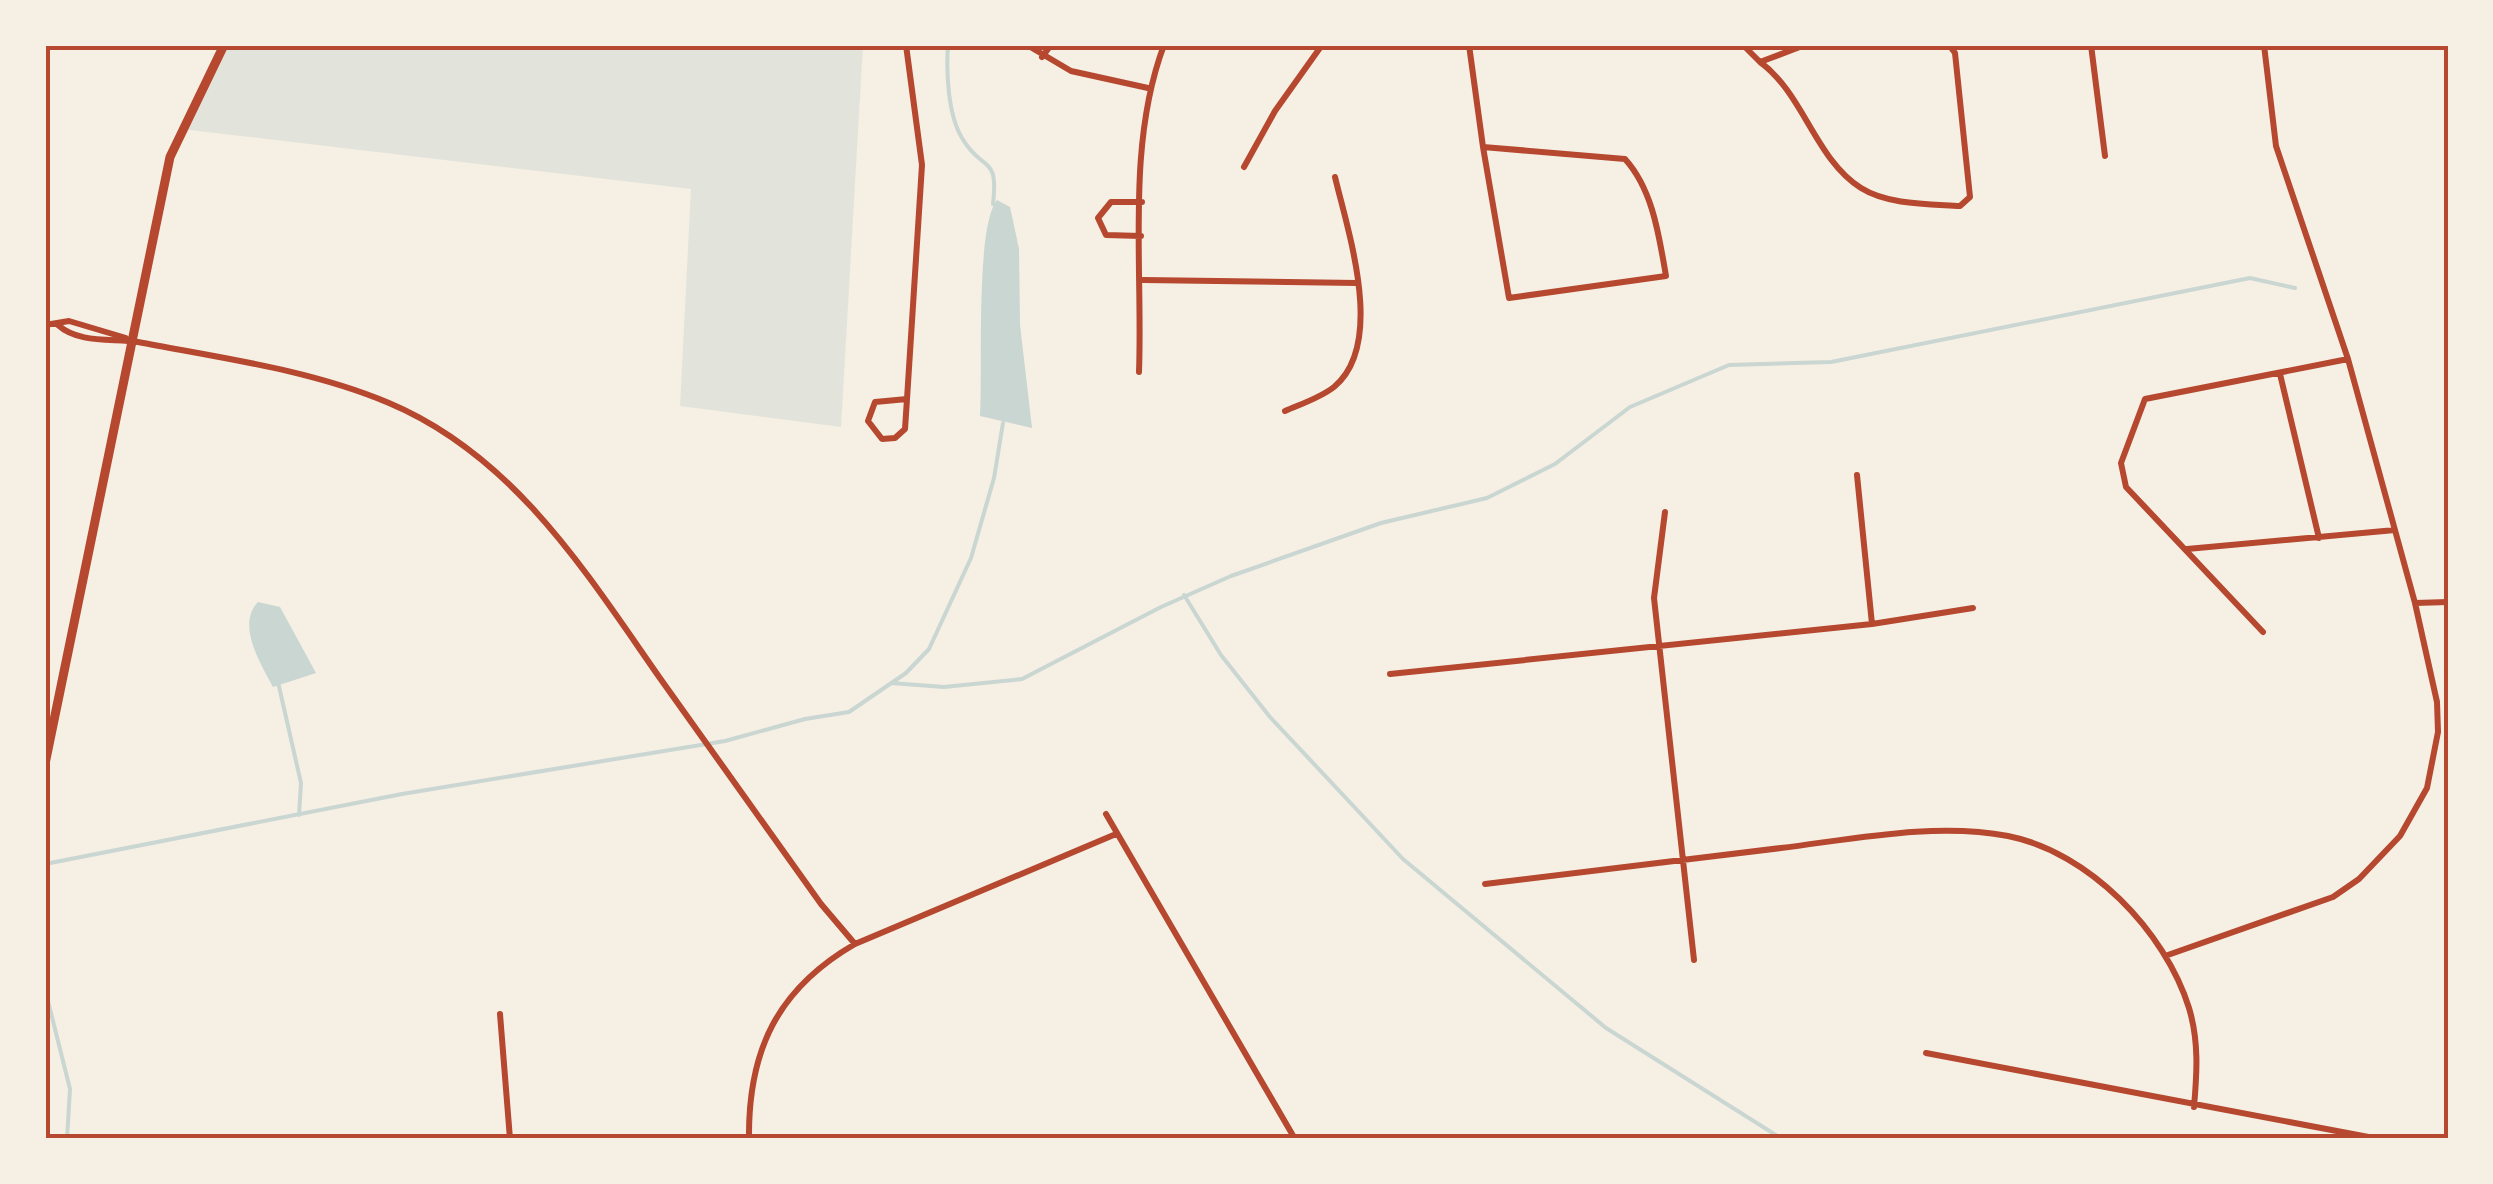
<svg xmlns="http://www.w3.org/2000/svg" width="2493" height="1184" font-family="Helvetica,sans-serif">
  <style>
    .green { fill: #e2e4dc }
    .water { fill: #c9d6d2 }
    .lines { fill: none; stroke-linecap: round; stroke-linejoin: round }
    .stream { stroke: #c9d6d2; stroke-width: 4 }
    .minor { stroke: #b5482f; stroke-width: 6 }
    .tertiary { stroke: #b5482f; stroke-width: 9 }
    .neatline { fill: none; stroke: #b5482f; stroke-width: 4 }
  </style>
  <rect width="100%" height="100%" fill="#f6efe4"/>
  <path class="green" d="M224,45h639l-22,382 -161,-21 11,-217 -510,-60z"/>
  <path class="water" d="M997,200l13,7 9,42 1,76 12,103 -52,-12c3,-43 -5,-188 17,-216z
    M258,602l22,5 36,66 -43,14c-12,-23 -37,-62 -15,-85z"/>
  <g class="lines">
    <path class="stream" d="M948,45c-2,27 0,70 14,93 20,35 37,15 31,66
      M1184,595l37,60 49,62 133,142 203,169 176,111
      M278,682l23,101 -2,32
      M891,683l53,4 78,-8 139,-72 70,-31 150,-53 106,-25 68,-34 75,-57 99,-42 102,-3 419,-84 45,10
      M45,864l357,-70 323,-53 80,-22 44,-7 57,-39 23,-24 42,-91 23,-80 9,-55
      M45,989l25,100 -3,50"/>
    <path class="minor" d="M906,45l16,120 -15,234 -2,30 -10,9 -13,1 -14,-18 7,-19 32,-3
      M1027,45l44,26 77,17
      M1469,45l14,102
      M1743,45l17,17
      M1805,45l-45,17c44,32 55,97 101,126 27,17 68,16 99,18l10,-9 -15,-144 -6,-8
      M2091,45l14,111
      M1042,57l9,-12
      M1483,147l142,12c28,31 34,77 41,117l-157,22z
      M1244,167l31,-56 47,-66
      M1141,236l-35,-1 -8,-17 13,-16h31
      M1143,280l214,3
      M45,325l24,-4 57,17
      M58,325c21,19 55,13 80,17 84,16 173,28 251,61 126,53 198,171 273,278 53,74 106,149 159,223l34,40
      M1139,372c4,-107 -13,-226 25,-327
      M2280,374l39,164
      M1285,411c16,-7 35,-13 49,-24 52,-43 14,-155 1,-210
      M1857,475l15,149
      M1665,512l-11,86 40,362
      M2187,549l208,-19
      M2415,603l33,-1
      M2263,632l-137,-145 -5,-24 24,-64 203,-40
      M1390,674l482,-50 101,-16
      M1106,814l189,325
      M1485,884c99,-12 197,-24 296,-36 73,-9 154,-26 227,-12 81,16 157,95 181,172 10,33 8,65 5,99
      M2165,956l168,-59 26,-18 41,-43 27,-48 11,-56 -1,-30 -22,-99 -67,-244 -72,-213 -12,-101
      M500,1014l10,125
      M1926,1053l453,86
      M749,1139c-1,-88 28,-150 106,-195l261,-110"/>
    <path class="tertiary" d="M45,764l125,-607 54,-112"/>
  </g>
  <rect width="2493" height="1184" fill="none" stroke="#f6efe4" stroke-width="95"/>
  <rect x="48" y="48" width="2398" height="1088" class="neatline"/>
</svg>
